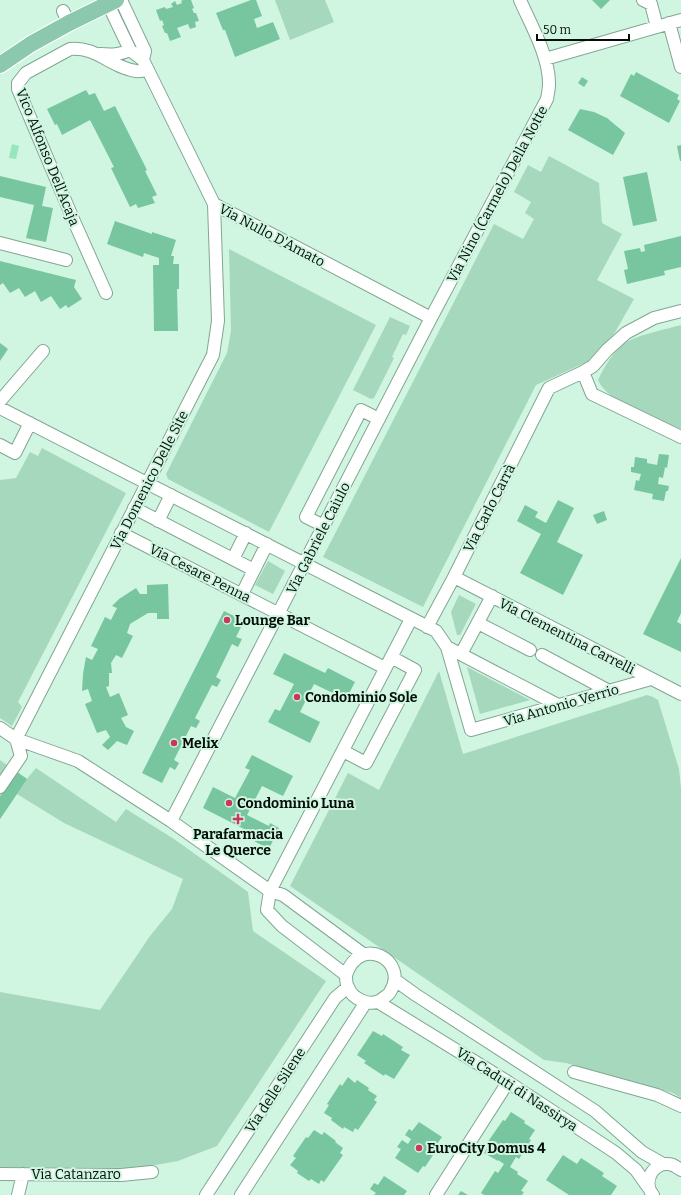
<svg xmlns="http://www.w3.org/2000/svg" width="681" height="1195" font-family="Bitter,serif">
  <style>
    .green { fill: #a6d8bd }
    .water { fill: #97e7be }
    .building { fill: #77c69f }
    .lines { fill: none; stroke-linecap: round; stroke-linejoin: round }
    .minor-casing { stroke: #82a693; stroke-width: 14 }
    .major-casing { stroke: #fff; stroke-width: 18 }
    .minor { stroke: #fff; stroke-width: 12 }
    .major { stroke: #8cc8ae; stroke-width: 16 }
    .poi-dot { fill: #c7385a; stroke: #d0f5e1; stroke-width: 1.5 }
    .labels { text-anchor: middle; stroke-width: 4; stroke-linejoin: round; paint-order: stroke }
    .street-label { font-size: 14px; fill: #030f08; stroke: #d0f5e1 }
    .poi-label { font-size: 14px; font-weight: bold; fill: #030f08; stroke: #d0f5e1; text-anchor: start }
  </style>
  <rect width="100%" height="100%" fill="#d0f5e1"/>
  <path class="green" d="M275,0h50l9,22 -44,18z
    M549,156l50,27 3,40 20,11 -25,46 37,19 -20,35 -27,28 -51,23 -113,222 -100,-50 171,-333 29,15 11,-20 -9,-6 6,-11 -17,-10 14,-27 13,7z
    M229,249l147,76 -107,207 -101,-53 -2,-5 61,-121 4,-22z
    M390,317l20,9 -4,9 -3,-1 -11,23 2,1 -20,40 -3,1 -18,-9z
    M681,325v104c-22,-10 -74,-26 -83,-49 6,-13 15,-28 27,-37 12,-8 42,-14 56,-18z
    M42,448l84,45 -108,209 4,5 -10,19 -12,-8v-238l16,-2 14,-26 8,4z
    M268,561l17,10 -12,23 -18,-9z
    M459,595l17,9 -16,31h-3l-6,-23z
    M467,667l63,33 -50,14z
    M439,671l24,83 184,-59 6,2 5,3 21,69 2,19v310l-8,-5 -107,-30 -22,-3 -254,-174 58,-113 31,17z
    M0,760l27,19 9,-11 80,54 10,-13 48,30 74,53 5,39 73,50 -109,165 -39,15 -40,7 -138,-1v-175l100,18 50,-74 22,-27 11,-30 -119,-56 -47,-29 -17,25z"/>
  <path class="water" d="M12,144l7,2 -3,13 -7,-1z"/>
  <path class="building" d="M183,0h8l3,8 -2,1 2,4h2l3,8 -4,1 1,5 -6,2 -2,-5 -11,4 4,9 -11,4 -3,-8h-2l-3,-7 2,-1 -2,-5 -2,1 -4,-11 9,-3 1,2 7,-2 -2,-3 4,-3 2,4 5,-2 -1,-2z
    M251,0h5l6,16 -8,3 3,9 16,-6 7,17 -45,18 -10,-27h-2l-7,-17z
    M592,0h18l-9,9z
    M636,72l43,23 -2,4 3,2 -11,22 -49,-27 11,-22 3,2z
    M582,77l6,4 -4,6 -6,-4z
    M86,90l3,5 6,-2 9,18 11,-5 32,64 -2,1 12,24 -5,2 3,6 -17,5 -2,-4 -6,3 -19,-39 3,-1 -24,-47 -28,15 -5,-11 -2,1 -8,-16z
    M580,109l14,3 13,6 18,15 -12,22 -45,-25z
    M681,145v16h-1l-3,-15z
    M647,172l10,49 -24,5 -10,-49z
    M0,176l46,11 -4,19 11,2 -7,34 -20,-4 8,-33 -34,-8z
    M115,221l37,13v-2l24,8 -5,16h3l-1,8h6v25h-2l1,42h-24l-1,-66h6v-7l-15,-5 -1,4 -36,-13z
    M681,236v31l-17,4 1,4 -38,9 -3,-14 4,-1 -4,-18 16,-3 1,4 4,-1 -1,-6z
    M0,261l76,19 -2,7 8,12 -14,9 -2,-3 -6,4 -9,-13 -10,6 -6,-11 -10,6 -6,-9 -9,5 -7,-10 -3,2z
    M0,343l8,6 -8,12z
    M659,454l10,1 -2,13 -2,-1 -2,11 -4,-1 -1,7 11,2 -1,5h-2l-2,10 -12,-2 1,-5 -19,-4 2,-10 3,1 2,-7 -10,-2v-5h3l1,-10 12,2v4l10,2z
    M558,500l16,8 -17,34 26,13 -20,40 -43,-22 21,-39 -24,-13 8,-16 13,7 -3,5 11,6z
    M604,511l3,9 -10,4 -4,-9z
    M681,558v55l-4,9 4,2v28l-38,-18z
    M168,584l1,35h-12v-6h-9l-18,11 -3,9 6,3 -11,22 -6,-3 -5,8 1,10h-3v13l-3,1 4,10 9,-4 9,22 -7,3 5,9 8,4 -7,14 -10,-4 -9,9 -6,-5 8,-8 -4,-7 -9,3 -12,-29 7,-3 -4,-12 -6,2 1,-17 3,-17 6,3 6,-11 -7,-3 14,-29 6,3 6,-12 -5,-2 7,-7 17,-11 4,6h7v-9z
    M224,611l20,10 -8,16 6,2 -4,8 -6,-3 -16,33 5,3 -4,7 -5,-2 -17,33 5,3 -4,7 -5,-2 -17,34 5,3 -4,7 -5,-3 -8,16 -20,-10z
    M284,653l41,20 3,-5 27,14 -11,21 -8,-4 1,-4 -23,-11 -14,28 20,10 -10,21 -42,-21 7,-13 5,2 14,-27 -21,-10z
    M252,755l41,21 -10,20 -21,-10 -15,29 22,11 1,-3 9,5 -10,21 -26,-14 3,-5 -43,-22 10,-21 22,11 15,-28 -5,-2z
    M17,772l10,7 -27,40v-22z
    M373,1031l9,5 1,-2 20,13 -2,3 9,5 -16,24 -9,-5 -1,2 -20,-13 2,-2 -9,-6z
    M348,1077l7,6 2,-3 12,8 -1,2 9,6 -3,4 3,2 -19,28 -3,-2 -2,4 -9,-5 -1,2 -12,-9 1,-2 -8,-5 5,-8 -2,-1 13,-20 2,2z
    M511,1112l14,9 -1,2 11,7 -6,9 2,1 -12,19 -3,-2 -6,10 8,5 -1,2 11,7 -7,10 3,1 -2,3h-38l-3,-2 14,-22 3,2 6,-9 -6,-4v1l-14,-8 5,-8 -2,-2 16,-23 2,1z
    M419,1122l23,15 -5,7 2,2 -14,21 -2,-1 -5,7 -23,-15 6,-9 -4,-2 5,-7 6,4 3,-5 -6,-4 4,-6 3,2z
    M314,1130l8,5 2,-3 12,9 -1,1 8,6 -3,5 3,2 -19,27 -3,-2 -2,4 -8,-5 -2,2 -12,-8 1,-2 -8,-6 6,-7 -3,-2 13,-19 2,1z
    M563,1155l14,9 4,-6 23,15 -2,3 15,10 -6,9h-42l-23,-15z
    M384,1176l23,15 -3,4h-30l2,-2 -6,-4 4,-6 4,2z
    M461,1191l7,4h-10z"/>
  <g class="lines">
    <g class="minor-casing">
      <path id="minor" d="M121,0l24,51 -2,9
        M643,0l8,4 6,23
        M108,4l22,46 13,10 71,144 217,114
        M63,11l6,12
        M669,23l12,44
        M100,54c12,1 20,1 30,-4
        M545,59l136,-39
        M0,243l66,17
        M106,293l-33,-74 -55,-130v-6l8,-10 44,-24c26,-3 42,19 66,22 4,1 8,-1 12,-1
        M583,372l10,-6 14,-16 19,-17 28,-15 27,-7
        M0,401l43,-50
        M0,408l436,223 11,16 24,83 180,-51
        M0,445l15,8 15,-30
        M134,508l120,62
        M158,521l13,-26
        M324,526l-18,-9 55,-107 18,9
        M121,533l264,135
        M233,559l13,-26
        M454,577l227,117
        M242,594l25,-50
        M478,623l52,27
        M427,627l27,-50 95,-189 34,-16 9,22 89,43
        M447,647l111,58
        M461,654l31,-58
        M542,655l67,36
        M0,728l16,11 62,22 93,60 99,70 13,4 80,59
        M343,751l23,12 49,-93 -24,-13
        M0,787l21,-31 -5,-17 197,-384 5,-34 -4,-117
        M171,821l260,-503 116,-219c1,-5 2,-11 2,-16 0,-27 -18,-58 -29,-83
        M346,975c14,-42 64,-14 44,17 -1,3 -6,5 -9,8 -11,7 -29,-1 -33,-13 -2,-3 -2,-8 -2,-12l-64,-49 -15,-16 3,-19 141,-272
        M395,980l21,15 179,116 47,41 21,12
        M378,1002l130,80 108,71 20,17 12,17
        M574,1072l83,23 24,11
        M0,1174l121,1 31,-3
        M18,1195l5,-21
        M206,1195l129,-197 13,-11
        M241,1195l125,-193
        M436,1195l72,-113
        M653,1195c-12,-14 2,-36 20,-30 2,1 6,4 8,5"/>
    </g>
    <g class="major-casing">
      <path id="major" d="M0,65l31,-21 38,-21 47,-23"/>
    </g>
    <use href="#minor" class="minor"/>
    <use href="#major" class="major"/>
  </g>
  <g class="poi-dot">
    <circle cx="227" cy="620" r="4"/>
    <circle cx="297" cy="697" r="4"/>
    <circle cx="174" cy="743" r="4"/>
    <circle cx="229" cy="803" r="4"/>
    <path d="M236 813h4v4h4v4h-4v4h-4v-4h-4v-4h4z"/>
    <circle cx="419" cy="1148" r="4"/>
  </g>
  <g class="labels">
    <g class="street-label">
      <text transform="translate(48 157) rotate(68)" y="5">Vico Alfonso Dell'Acaja</text>
      <text transform="translate(497 194) rotate(-62)" y="5">Via Nino (Carmelo) Della Notte</text>
      <text transform="translate(272 235) rotate(28)" y="5">Via Nullo D'Amato</text>
      <text transform="translate(149 480) rotate(-63)" y="5">Via Domenico Delle Site</text>
      <text transform="translate(489 508) rotate(-63)" y="5">Via Carlo Carrà</text>
      <text transform="translate(318 538) rotate(-63)" y="5">Via Gabriele Caiulo</text>
      <text transform="translate(200 573) rotate(27)" y="5">Via Cesare Penna</text>
      <text transform="translate(567 636) rotate(27)" y="5">Via Clementina Carrelli</text>
      <text transform="translate(561 705) rotate(-16)" y="5">Via Antonio Verrio</text>
      <text transform="translate(517 1089) rotate(33)" y="5">Via Caduti di Nassirya</text>
      <text transform="translate(275 1090) rotate(-57)" y="5">Via delle Silene</text>
      <text x="76" y="1179">Via Catanzaro</text>
    </g>
    <g class="poi-label">
      <text x="235" y="625">Lounge Bar</text>
      <text x="305" y="702">Condominio Sole</text>
      <text x="182" y="748">Melix</text>
      <text x="237" y="808">Condominio Luna</text>
      <text x="238" y="839" text-anchor="middle">Parafarmacia<tspan x="238" dy="16">Le Querce</tspan></text>
      <text x="427" y="1153">EuroCity Domus 4</text>
    </g>
  </g>
  <path d="M537 34v6h92v-6" fill="none" stroke="#030f08" stroke-width="2"/>
  <text x="543" y="34" font-size="12" fill="#030f08" stroke="#d0f5e1" stroke-width="3" paint-order="stroke">50 m</text>
</svg>
